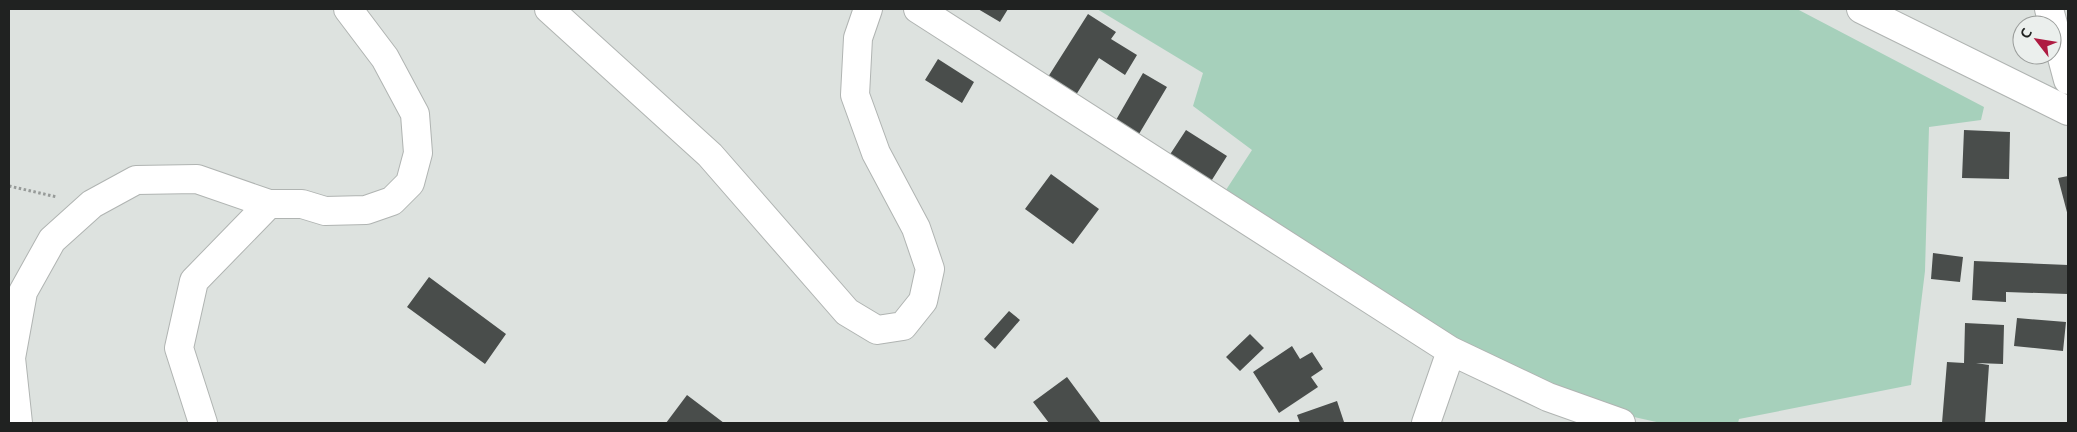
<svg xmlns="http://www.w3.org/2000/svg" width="2077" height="432" font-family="Ubuntu,sans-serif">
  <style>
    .green { fill: #a6d0bb }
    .building { fill: #494d4b }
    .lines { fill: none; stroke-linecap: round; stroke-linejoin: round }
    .minor-casing { stroke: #b0b4b2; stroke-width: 30 }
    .path { stroke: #979b99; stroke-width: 3; stroke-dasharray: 2.5 2.5; stroke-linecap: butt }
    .minor { stroke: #fff; stroke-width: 28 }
  </style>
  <rect width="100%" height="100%" fill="#dde2df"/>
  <path class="green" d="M1097,9h700l187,98 -3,13 -52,7 -4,144 -14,114 -172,34 -1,4h-77l-63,-14 -138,-62 -236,-154 28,-43 -59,-44 10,-33z"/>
  <path class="building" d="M978,9h30l-8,13z
    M1088,14l28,18 -5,7 26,16 -12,20 -26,-17 -23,37 -28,-18z
    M938,59l36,23 -12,21 -37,-23z
    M1143,73l24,14 -28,47 -23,-14z
    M1186,130l41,26 -17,27 -41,-27z
    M1964,130l46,2 -1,47 -47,-1z
    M1051,174l48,35 -26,35 -48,-35z
    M2068,176v40l-10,-38z
    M1933,253l30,4 -3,25 -29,-3z
    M1974,261l94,4v29l-62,-2v10l-34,-2z
    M429,277l77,57 -21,30 -78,-57z
    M1009,311l11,9 -25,29 -11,-10z
    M2017,318l49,4 -3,29 -49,-5z
    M1965,323l39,2 -1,39 -27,-1 13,2 -4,58h-43l5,-61 17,1z
    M1250,334l14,14 -24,23 -14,-14z
    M1292,346l8,13 12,-7 11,17 -12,8 7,10 -39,26 -26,-41z
    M1067,377l34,46h-52l-16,-21z
    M687,395l37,28h-58z
    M1337,401l7,21 -44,1 -3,-8z"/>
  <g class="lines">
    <g class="minor-casing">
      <path id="minor" d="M549,9l161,146 137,157 30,18 26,-4 20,-25 7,-32 -14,-41 -40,-75 -21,-58 3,-57 10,-29
        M918,9l533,342 97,46 73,26
        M1861,9l207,102
        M2049,9l19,71
        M18,423l-7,-65 12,-66 29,-52 40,-36 44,-24 61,-1 72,25
        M203,423l-24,-75 15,-67 75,-77h33l23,7 41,-1 26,-9 18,-18 8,-30 -3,-39 -30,-56 -37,-49
        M1426,423l25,-72"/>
    </g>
    <path class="path" d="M9,186l48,11"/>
    <use href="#minor" class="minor"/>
  </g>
  <rect width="2077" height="432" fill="none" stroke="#202221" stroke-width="20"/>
  <g transform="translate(2037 40) rotate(301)"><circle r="24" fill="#ebefed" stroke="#9a9d9b"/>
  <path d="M0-4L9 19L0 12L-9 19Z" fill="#ae1a41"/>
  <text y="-8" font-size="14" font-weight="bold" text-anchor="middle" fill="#202221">С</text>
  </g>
</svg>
